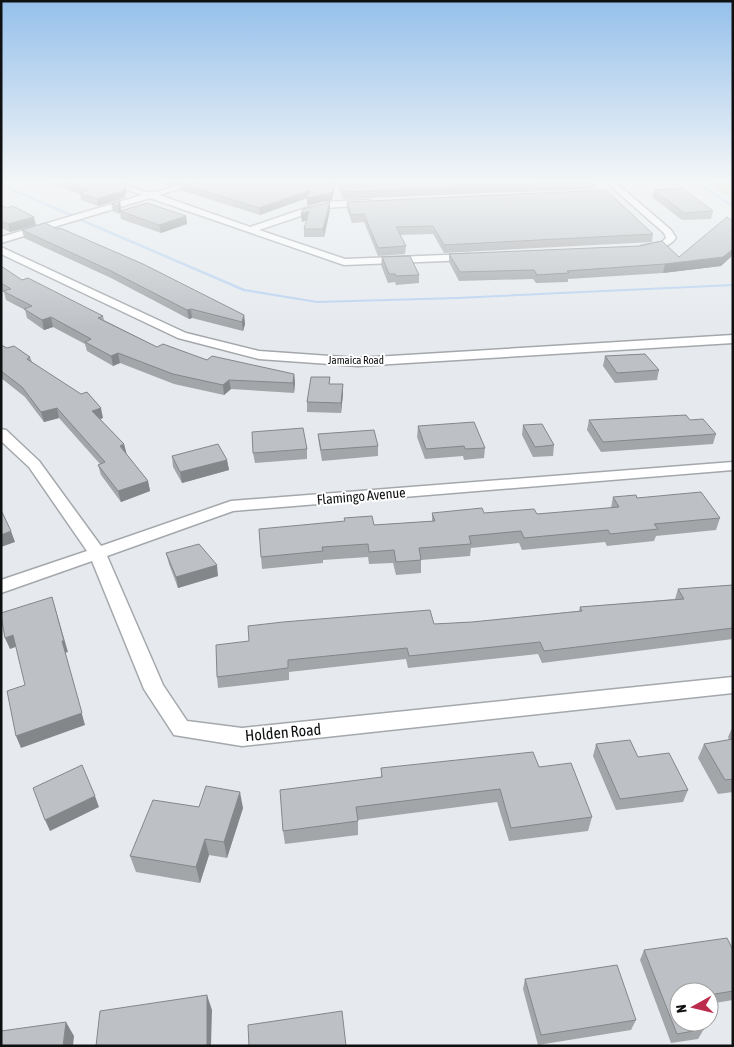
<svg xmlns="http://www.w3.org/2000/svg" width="734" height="1047" font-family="'Asap Condensed',sans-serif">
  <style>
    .green { fill: #ced8b9 }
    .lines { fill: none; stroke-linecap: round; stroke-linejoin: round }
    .stream { fill: #b8d2f0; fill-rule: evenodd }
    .street-casing { stroke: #a4a8ac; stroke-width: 3 }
    .street { fill: #fff; fill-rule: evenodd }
    .wall { fill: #a3a6a9 }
    .shaded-wall { fill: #84878a }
    .building { fill: #bdc1c5; stroke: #84878a }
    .labels { text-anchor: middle; stroke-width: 4; stroke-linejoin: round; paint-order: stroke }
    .far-street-label { font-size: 11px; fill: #0e1011; stroke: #fff }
    .street-label { font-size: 14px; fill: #0e1011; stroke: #fff }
    .near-street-label { font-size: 16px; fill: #0e1011; stroke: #fff }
  </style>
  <rect width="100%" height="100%" fill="#e6eaee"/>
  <path class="green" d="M706,182h27v18z"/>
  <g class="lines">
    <path class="stream" d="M695,182h3l35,23v3z
      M1,184l71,30 1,1 -3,1 -69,-30z
      M80,219h2l163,70 72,12 140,-4 276,-13v2l-276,13 -140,4 -74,-12 -163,-70z"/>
    <g class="street-casing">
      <path id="street" d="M108,182c16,0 31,11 43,10 15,0 30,-10 47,-10l-39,13 91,32 73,-25 45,-2 3,1v4l-47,3 -65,22 86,29 125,-5 5,3 -5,3 -126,5 -194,-67 -149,45v-6l141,-42z
        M606,182h9l56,48 5,8c-8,10 -23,14 -35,12v-4l21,-4 4,-4 -2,-5z
        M1,247l185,86 73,18 99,7 375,-23v8l-375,23 -99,-7 -81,-21 -177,-84z
        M1,429l5,1 33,31 62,85 130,-45 502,-39v8l-500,41 -126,45 56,129 24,36 55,7 491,-51v16l-491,53 -68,-11 -30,-46 -52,-128 -91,32v-13l86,-29 -58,-84 -28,-26z"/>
    </g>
    <use href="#street" class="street"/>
  </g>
  <path class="wall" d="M46,182h84l-1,3 -6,-2 3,1 1,7 -3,7 -26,8 -17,-6 -1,-6z
    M156,182h180l-4,18 -25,5v-7l-47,17 -80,-25 -1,-6 -10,2z
    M337,182h259l-1,7 -252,10z
    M654,190l59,21 -2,8 -29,1 -30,-23z
    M120,201l1,8 -1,2 66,5 1,8 -26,9 -40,-14 -1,-7 -1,2 -6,-3 -2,-7z
    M330,202v8l-6,27h-20v-8l3,-9 -5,2 -1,-8z
    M347,202l306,32 -1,8 -208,11 -11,-19 -33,1 6,11 -1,8 -27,2 -14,-34 -12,1 -5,-14z
    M1,205l35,20 -26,7 -9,-4z
    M733,222v33l-12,11 -58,7 -95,6v3l-32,1 -3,-4 -74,2 -10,-19v-8l230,3z
    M57,229l187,86 1,9 -2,7 -51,-13 -3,1 -78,-41 -87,-40 -2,-8z
    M382,257l37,18v8l-23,2 -1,-3 -7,1 -7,-18z
    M1,266l21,14 81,36 1,4 53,27 50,13 87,14 1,9 -1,10 -63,-4 -7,6 -50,-11 -54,-21 -7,3 -26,-15 -2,-7 -32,-17 -9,3 -17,-12 -2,-8 -19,-10 -2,-8 -3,-1z
    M1,345l6,3 23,9 2,5 71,56 -3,1 24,25 2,10 22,27 2,10 -29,11 -20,-27 -3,-10 2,-1 -41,-46 -15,4 -19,-25 -24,-19z
    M605,356l54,14 -2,10 -42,3 -12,-17z
    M343,384v10l-2,19 -34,-1v-10z
    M589,420h101l26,14 -3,10 -112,8 -14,-22z
    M523,425l31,20 -1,11 -20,1 -11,-22z
    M418,426l67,22 -1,10 -20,2 -1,-4 -38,3 -8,-22z
    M318,434l60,12v10l-56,5 -3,-17z
    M307,449v10l-52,4 -2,-10z
    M172,456l55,4 2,10 -47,13 -9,-16z
    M613,497l24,1 83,20 -4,12 -60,6 -2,5 -47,5 -2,-4 -83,8 -3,-7 -48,5 -1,8 -49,4v13l-25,2 -3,-12 -24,1 -1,-7 -45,3v3l-61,6 -1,-12 113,-32 58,-4v-8l105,1 74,-6z
    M166,553l52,23 -40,12 -9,-24z
    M733,585v54l-191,24 -4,-9 -130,14 -2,-9 -117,13v8l-71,8 -1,-11 217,-53 38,-2 107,-11 1,-4 95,-8 3,-10z
    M733,726v66l-15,2 -20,-36 6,-14 25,-4 -1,-3z
    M596,744l42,13 50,33 -5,12 -67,8 -23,-54z
    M539,767l53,50 -4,14 -79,10 -12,-39 -139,18v15l-73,9 -2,-13 98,-54v-9z
    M199,807l44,1 -16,50 -18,-3 -9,28 -64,-11 -6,-16z
    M644,950h89v50l-24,4v-12h-30l25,37 -6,10 -27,4 -31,-83z
    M525,979l111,41 -5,10 -93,15 -15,-56z"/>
  <path class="shaded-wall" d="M169,182h20l-10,1v1l-10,2z
    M335,182h1l-4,18 -25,5v-7z
    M126,184l1,7 -3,7 -26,8 -1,-7z
    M310,190v7l-50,18 -1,-7z
    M120,201l1,8 -2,5 -1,-8z
    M330,202v8l-6,27 -1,-8z
    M309,211l1,8 -8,3 -1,-8z
    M186,216l1,8 -26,9 -2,-8z
    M34,217l2,8 -26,7 -2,-8z
    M733,249v6l-12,11 -58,7 2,-9z
    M191,309l1,9 -3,1 -2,-9z
    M244,315l1,9 -2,7 -1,-9z
    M51,317l2,10 -9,3 -2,-10z
    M118,353l2,10 -7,3 -2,-10z
    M294,374l1,9 -1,10 -1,-10z
    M229,380l2,9 -7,6 -1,-10z
    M343,384v10l-2,19v-10z
    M57,408l2,10 -15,4 -3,-10z
    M101,408l2,10 -8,3 -3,-10z
    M124,444l3,11 -7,-9z
    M227,460l2,10 -47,13 -2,-11z
    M148,481l2,10 -29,11 -3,-11z
    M11,531l4,11 -14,5v-12z
    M217,565l1,11 -40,12 -2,-11z
    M52,597l16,55 -3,1 20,72 -64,23 -5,-12 46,-95z
    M13,635l5,11 -8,3 -5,-11z
    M240,792l3,16 -16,50 -3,-16z
    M95,796l4,11 -49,24 -5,-11z
    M205,839l4,16 -9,28 -4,-16z
    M207,995l5,15 -1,36h-4z
    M66,1022l8,14 -1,10h-10z"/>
  <path class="building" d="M64,182h57l5,2 -3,7 -26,8 -17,-6 8,-3z
    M182,182h153l-3,11 -25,5 3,-8 -51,18 -80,-25z
    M339,182h253l-249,10z
    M682,188l31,23 -29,2 -30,-23z
    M606,190l47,44 -209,11 -11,-19 -37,1 10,19 -28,2 -14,-34 -13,1 -4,-13z
    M120,201l-2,5 -7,-2z
    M330,202l-7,27h-19l5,-18 -8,3 2,-5z
    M147,203l39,13 -27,9 -39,-14z
    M1,205l6,3 6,-2 21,11 -26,7 -7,-3z
    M727,217l6,5v27l-10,8 -58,7 -98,7 2,2 -32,2 -3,-5 -74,2 -11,-18 191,-8 22,-5 17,16z
    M45,223l12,6 3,-1 83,36 101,51 -2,7 -51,-13 -4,1 -78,-40 -87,-40z
    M410,256l9,19 -23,1 -1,-2h-6l-7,-17z
    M1,266l21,14 6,-2 75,38 -5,2 59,29 6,-3 44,16 5,-4 82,18 -1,9 -64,-3 -6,5 -50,-11 -55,-21 -7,3 -26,-14 6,-3 -40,-22 -9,3 -18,-11 8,-3 -29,-15 8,-2 -10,-6z
    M1,345l6,3 7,-2 16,11 -3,2 54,35 6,-2 14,16 -9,3 32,33 -4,2 28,35 -30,10 -20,-26 7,-3 -48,-54 -16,4 -19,-25 -21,-16z
    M645,354l14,16 -42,3 -12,-17z
    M311,377h19l-1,7h14l-2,19 -34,-1z
    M686,415l4,5 13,-1 13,15 -113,8 -14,-22z
    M474,422l11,26 -20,1 -1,-3 -38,3 -8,-23z
    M542,424l12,21 -19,2 -12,-22z
    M303,428l4,21 -54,4 -1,-21z
    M374,430l4,16 -57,4 -3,-16z
    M218,444l9,16 -47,12 -8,-16z
    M701,492l19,26 -66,6 4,5 -48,5 -2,-4 -84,8 -3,-7 -52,5 2,8 -52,4 2,12 -25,2 -2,-12 -25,2 -1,-8 -46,3 1,4 -62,6 -2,-28 86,-8 -1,-3 28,-2 2,9 61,-4 -3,-8 50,-5 2,5 50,-4 3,5 82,-7 -6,-10 23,-2 1,3z
    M1,510l10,21 -10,4z
    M199,544l18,21 -41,12 -10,-24z
    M733,585v43l-189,23 -4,-9 -131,14 -2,-8 -119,12v8l-71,9 -1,-32 33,-4 -1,-15 35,-4 147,-12 4,14 38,-2 110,-11 -2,-4 104,-8 -6,-10z
    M52,597l12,44h-2l20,72 -66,23 -9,-45 18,-6 -12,-50 -8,3 -4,-22v-3z
    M733,739v40l-8,1 -21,-36z
    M630,740l8,17 31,-4 19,37 -68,9 -24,-55z
    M533,752l6,15 32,-4 21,54 -81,11 -11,-39 -144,18 2,14 -75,10 -3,-41 102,-13 -1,-9z
    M82,765l13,31 -50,24 -12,-32z
    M206,786l34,6 -16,50 -19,-3 -9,28 -66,-11 23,-56 46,7z
    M727,938l6,12v41l-24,4v-3h-30v30h22l3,7 -27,5 -33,-84z
    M617,965l19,55 -95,15 -16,-56z
    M207,995v51h-111l4,-35z
    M342,1011l4,35h-97l-1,-21z
    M66,1022l-3,24h-62v-15z"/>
  <linearGradient id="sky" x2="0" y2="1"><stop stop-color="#95c0eb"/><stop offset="0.55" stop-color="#f4f6f7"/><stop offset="1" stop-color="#f4f6f7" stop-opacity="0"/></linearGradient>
  <rect width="734" height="329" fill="url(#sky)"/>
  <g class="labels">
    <g class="far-street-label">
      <text x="356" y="364">Jamaica Road</text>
    </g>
    <g class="street-label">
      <text transform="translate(361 496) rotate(-5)" y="5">Flamingo Avenue</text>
    </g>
    <g class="near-street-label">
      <text transform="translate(283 732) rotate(-5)" y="6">Holden Road</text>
    </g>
  </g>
  <rect width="734" height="1047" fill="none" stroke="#0e1011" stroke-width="5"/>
  <g transform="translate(694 1007) rotate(262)"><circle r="24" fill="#ffffff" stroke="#9f9fa0"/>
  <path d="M0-4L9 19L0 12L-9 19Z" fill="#bc2c4d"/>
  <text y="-8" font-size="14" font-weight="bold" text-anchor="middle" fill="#0e1011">N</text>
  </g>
</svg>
